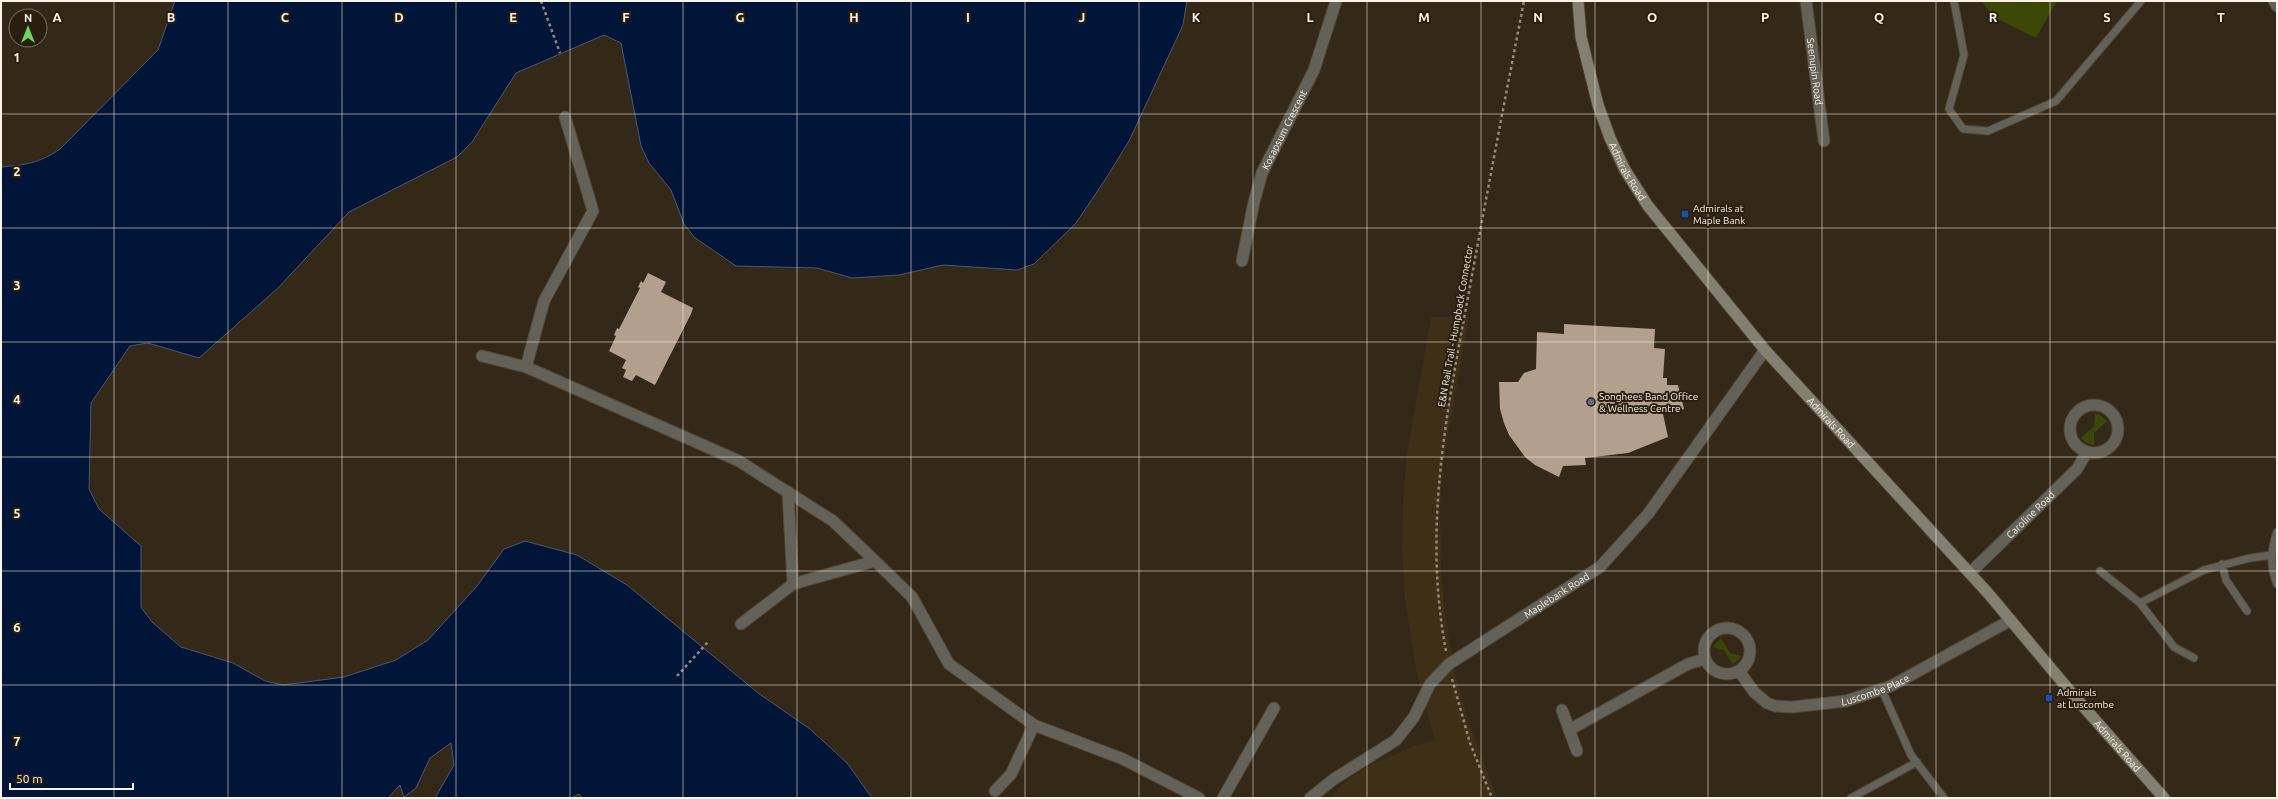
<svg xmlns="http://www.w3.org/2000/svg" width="2278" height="799" font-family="Ubuntu,sans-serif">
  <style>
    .built { fill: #3e2f17 }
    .green { fill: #3b4707 }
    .water { fill: #011539; stroke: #4c586e }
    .building { fill: #b29f8e }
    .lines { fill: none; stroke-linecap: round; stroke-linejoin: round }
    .service-casing { stroke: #504535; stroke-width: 9 }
    .minor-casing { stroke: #504535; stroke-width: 13 }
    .secondary-casing { stroke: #504535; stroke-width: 13 }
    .path { stroke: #948a7c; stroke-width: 2.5; stroke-dasharray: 3 3; stroke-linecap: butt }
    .service { stroke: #646158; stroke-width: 7 }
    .minor { stroke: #646158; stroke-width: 11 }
    .secondary { stroke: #848071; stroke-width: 11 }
    .grid { fill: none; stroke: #fbf3e8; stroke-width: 1; stroke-opacity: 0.55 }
    .transit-dot { fill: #1a4fb4; stroke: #2a1f0e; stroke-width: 1.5 }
    .service-dot { fill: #5c6f8a; stroke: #2a1f0e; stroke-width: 1.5 }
    .labels { text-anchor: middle; stroke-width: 4; stroke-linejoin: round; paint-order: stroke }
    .street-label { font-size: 10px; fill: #fbf3e8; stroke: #2a1f0e }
    .poi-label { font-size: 10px; fill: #fbf3e8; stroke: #2a1f0e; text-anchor: start }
    .grid-label { font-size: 13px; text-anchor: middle; font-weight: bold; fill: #fbf3e8; stroke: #2a1f0e; stroke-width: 4; stroke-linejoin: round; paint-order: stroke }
  </style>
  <rect width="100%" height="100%" fill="#342918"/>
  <path class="built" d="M1431,317h38l-25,141 -4,46 1,67 4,45 9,53 14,51 29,78h-167l21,-21 20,-12 40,-18 24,-7 -17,-60 -6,-35 -7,-47 -3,-48 1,-48 4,-48z"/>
  <path class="green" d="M1981,1h76l-21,37 -42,-21z
    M2095,414l5,1 7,6 -13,12v12l-8,-2 -5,-5 13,-12z
    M1721,638l9,15 11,3 -8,9 -9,-15 -11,-3z"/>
  <path class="water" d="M175,1h1012l-4,24 -54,116 -24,39 -29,43 -42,41 -17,6 -74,-5 -44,10 -47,3 -35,-10 -81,-2 -42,-29 -10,-13 -13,-34 -22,-27 -8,-17 -20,-103 -17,-8 -88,38 -44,69 -15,15 -108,55 -71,76 -79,70 -51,-15 -18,3 -39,57 -2,86 10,20 42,37v61l11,15 29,25 52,16 32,18 18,4 61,-8 52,-17 32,-20 49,-54 27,-37 21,-8 52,14 50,30 131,108 52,36 37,34 25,35h-290l-3,-4 -8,4h-136l19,-33 -3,-22 -21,15 -14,30 -12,9 -4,-12 -12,13h-387v-631c24,-2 39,-4 59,-18l98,-99z"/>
  <path class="building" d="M648,273l18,9 -5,10 32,16 -2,6 -36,71 -19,-10 -4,6 -9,-4 3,-7 -4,-2 4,-8 -17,-9 7,-15 -2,-1 3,-7 2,1 21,-41 -2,-1 3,-6 2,2z
    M1564,324l91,5 -1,19 11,1 -2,29h4v7h11l6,24 -21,5 5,23 -40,16 -43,5 1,7 -23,1 -4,11 -24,-12 -10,-8 -16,-22 -5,-12 -4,-14 -1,-27h19l6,-9 12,-4 1,-37 27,2z"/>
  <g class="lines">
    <g class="service-casing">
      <path id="service" d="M1954,1l10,54 -15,54 14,20 25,2 68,-30 85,-100
        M2277,532c-6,17 -7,36 0,52
        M2222,564l4,16 21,31
        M2100,571l40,32 34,44 20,11
        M2140,603l64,-33 46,-12 22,-3
        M1882,690l29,65 33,43
        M1851,798l66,-36"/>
    </g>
    <g class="minor-casing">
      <g id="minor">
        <path id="s1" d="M1806,1l18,140"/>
        <path d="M2274,1l3,5"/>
        <path id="s2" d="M1242,261l12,-59 8,-29 52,-103 22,-69"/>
        <path d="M482,356l44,11 213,94 94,60 42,40 37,36 37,67 85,61 89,34 76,39"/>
        <path d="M526,367l18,-66 49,-90 -28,-94"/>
        <circle cx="2094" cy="429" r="24"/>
        <path d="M788,492l5,92"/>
        <path id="s3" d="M1970,573l107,-104 10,-17"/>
        <path d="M741,624l52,-40 82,-23"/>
        <circle cx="1727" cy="651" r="23"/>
        <path id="s4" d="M1739,671l15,21 13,11 8,3 17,1 54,-6 45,-15 120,-66"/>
        <path d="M1562,710l15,41"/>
        <path d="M1569,730l119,-66 17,-5"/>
        <path d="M995,791l16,-17 23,-49"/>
        <path d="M1223,798l51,-90"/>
        <path id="s5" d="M1310,798l24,-19 62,-39 18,-23 16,-33 19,-20 151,-97 48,-53 117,-164"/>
      </g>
    </g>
    <g class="secondary-casing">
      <g id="secondary">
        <path id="s6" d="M1578,1l3,36 17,68 12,33 15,32 23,36 117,144 222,242 87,104 90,102"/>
      </g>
    </g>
    <path class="path" d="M541,1l19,52
      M1446,651c-24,-126 2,-246 25,-370 17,-94 35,-187 53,-280
      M677,676l31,-34
      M1452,679l18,64 22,55"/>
    <use href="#service" class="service"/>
    <use href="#minor" class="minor"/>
    <use href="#secondary" class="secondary"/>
  </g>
  <path class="grid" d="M114,1v797M228,1v797M342,1v797M456,1v797M570,1v797M683,1v797M797,1v797M911,1v797M1025,1v797M1139,1v797M1253,1v797M1367,1v797M1481,1v797M1595,1v797M1708,1v797M1822,1v797M1936,1v797M2050,1v797M2164,1v797M1,114h2276M1,228h2276M1,342h2276M1,457h2276M1,571h2276M1,685h2276"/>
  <g class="transit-dot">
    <rect x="1681" y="210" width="8" height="8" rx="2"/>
    <rect x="2045" y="694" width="8" height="8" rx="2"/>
  </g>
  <circle class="service-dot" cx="1591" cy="402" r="4"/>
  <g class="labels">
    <g class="street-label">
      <text dy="4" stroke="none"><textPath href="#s1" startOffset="71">Seenupin Road</textPath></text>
      <text dy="4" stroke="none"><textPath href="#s2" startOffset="139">Kosapsum Crescent</textPath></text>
      <text dy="4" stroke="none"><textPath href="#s6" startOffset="179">Admirals Road</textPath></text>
      <text transform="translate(1455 326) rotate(-80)" y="4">E&amp;N Rail Trail - Humpback Connector</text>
      <text dy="4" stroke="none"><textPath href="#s6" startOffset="503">Admirals Road</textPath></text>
      <text dy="4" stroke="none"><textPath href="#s3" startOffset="84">Caroline Road</textPath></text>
      <text dy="4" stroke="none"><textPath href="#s5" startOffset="325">Maplebank Road</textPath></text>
      <text dy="4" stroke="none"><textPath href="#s4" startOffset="154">Luscombe Place</textPath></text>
      <text dy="4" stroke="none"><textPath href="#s6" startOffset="935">Admirals Road</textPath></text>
    </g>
    <g class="poi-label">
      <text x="1693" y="212">Admirals at<tspan x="1693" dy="12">Maple Bank</tspan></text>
      <text x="1599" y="400">Songhees Band Office<tspan x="1599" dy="12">&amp; Wellness Centre</tspan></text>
      <text x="2057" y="696">Admirals<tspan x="2057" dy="12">at Luscombe</tspan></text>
    </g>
  </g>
  <g class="grid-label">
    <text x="57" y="22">A</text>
    <text x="171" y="22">B</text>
    <text x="285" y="22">C</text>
    <text x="399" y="22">D</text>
    <text x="513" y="22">E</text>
    <text x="626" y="22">F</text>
    <text x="740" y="22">G</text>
    <text x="854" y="22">H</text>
    <text x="968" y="22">I</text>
    <text x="1082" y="22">J</text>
    <text x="1196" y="22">K</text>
    <text x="1310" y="22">L</text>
    <text x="1424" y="22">M</text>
    <text x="1538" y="22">N</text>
    <text x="1652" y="22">O</text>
    <text x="1765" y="22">P</text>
    <text x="1879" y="22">Q</text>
    <text x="1993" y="22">R</text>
    <text x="2107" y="22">S</text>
    <text x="2221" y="22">T</text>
    <text x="17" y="62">1</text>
    <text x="17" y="176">2</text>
    <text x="17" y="290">3</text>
    <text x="17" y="404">4</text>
    <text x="17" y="518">5</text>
    <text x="17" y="632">6</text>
    <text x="17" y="746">7</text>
  </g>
  <rect width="2278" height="799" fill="none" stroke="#fbf3e8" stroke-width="4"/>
  <g transform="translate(28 28)"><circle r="19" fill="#2a1f0e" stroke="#7e7465"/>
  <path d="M0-3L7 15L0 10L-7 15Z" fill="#75d25b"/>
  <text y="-6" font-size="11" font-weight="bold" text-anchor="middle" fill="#fbf3e8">N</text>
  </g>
  <path d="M10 783v6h123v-6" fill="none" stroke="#fbf3e8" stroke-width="2"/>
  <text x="16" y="783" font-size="12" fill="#fbf3e8" stroke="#2a1f0e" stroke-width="3" paint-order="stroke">50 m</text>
</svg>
